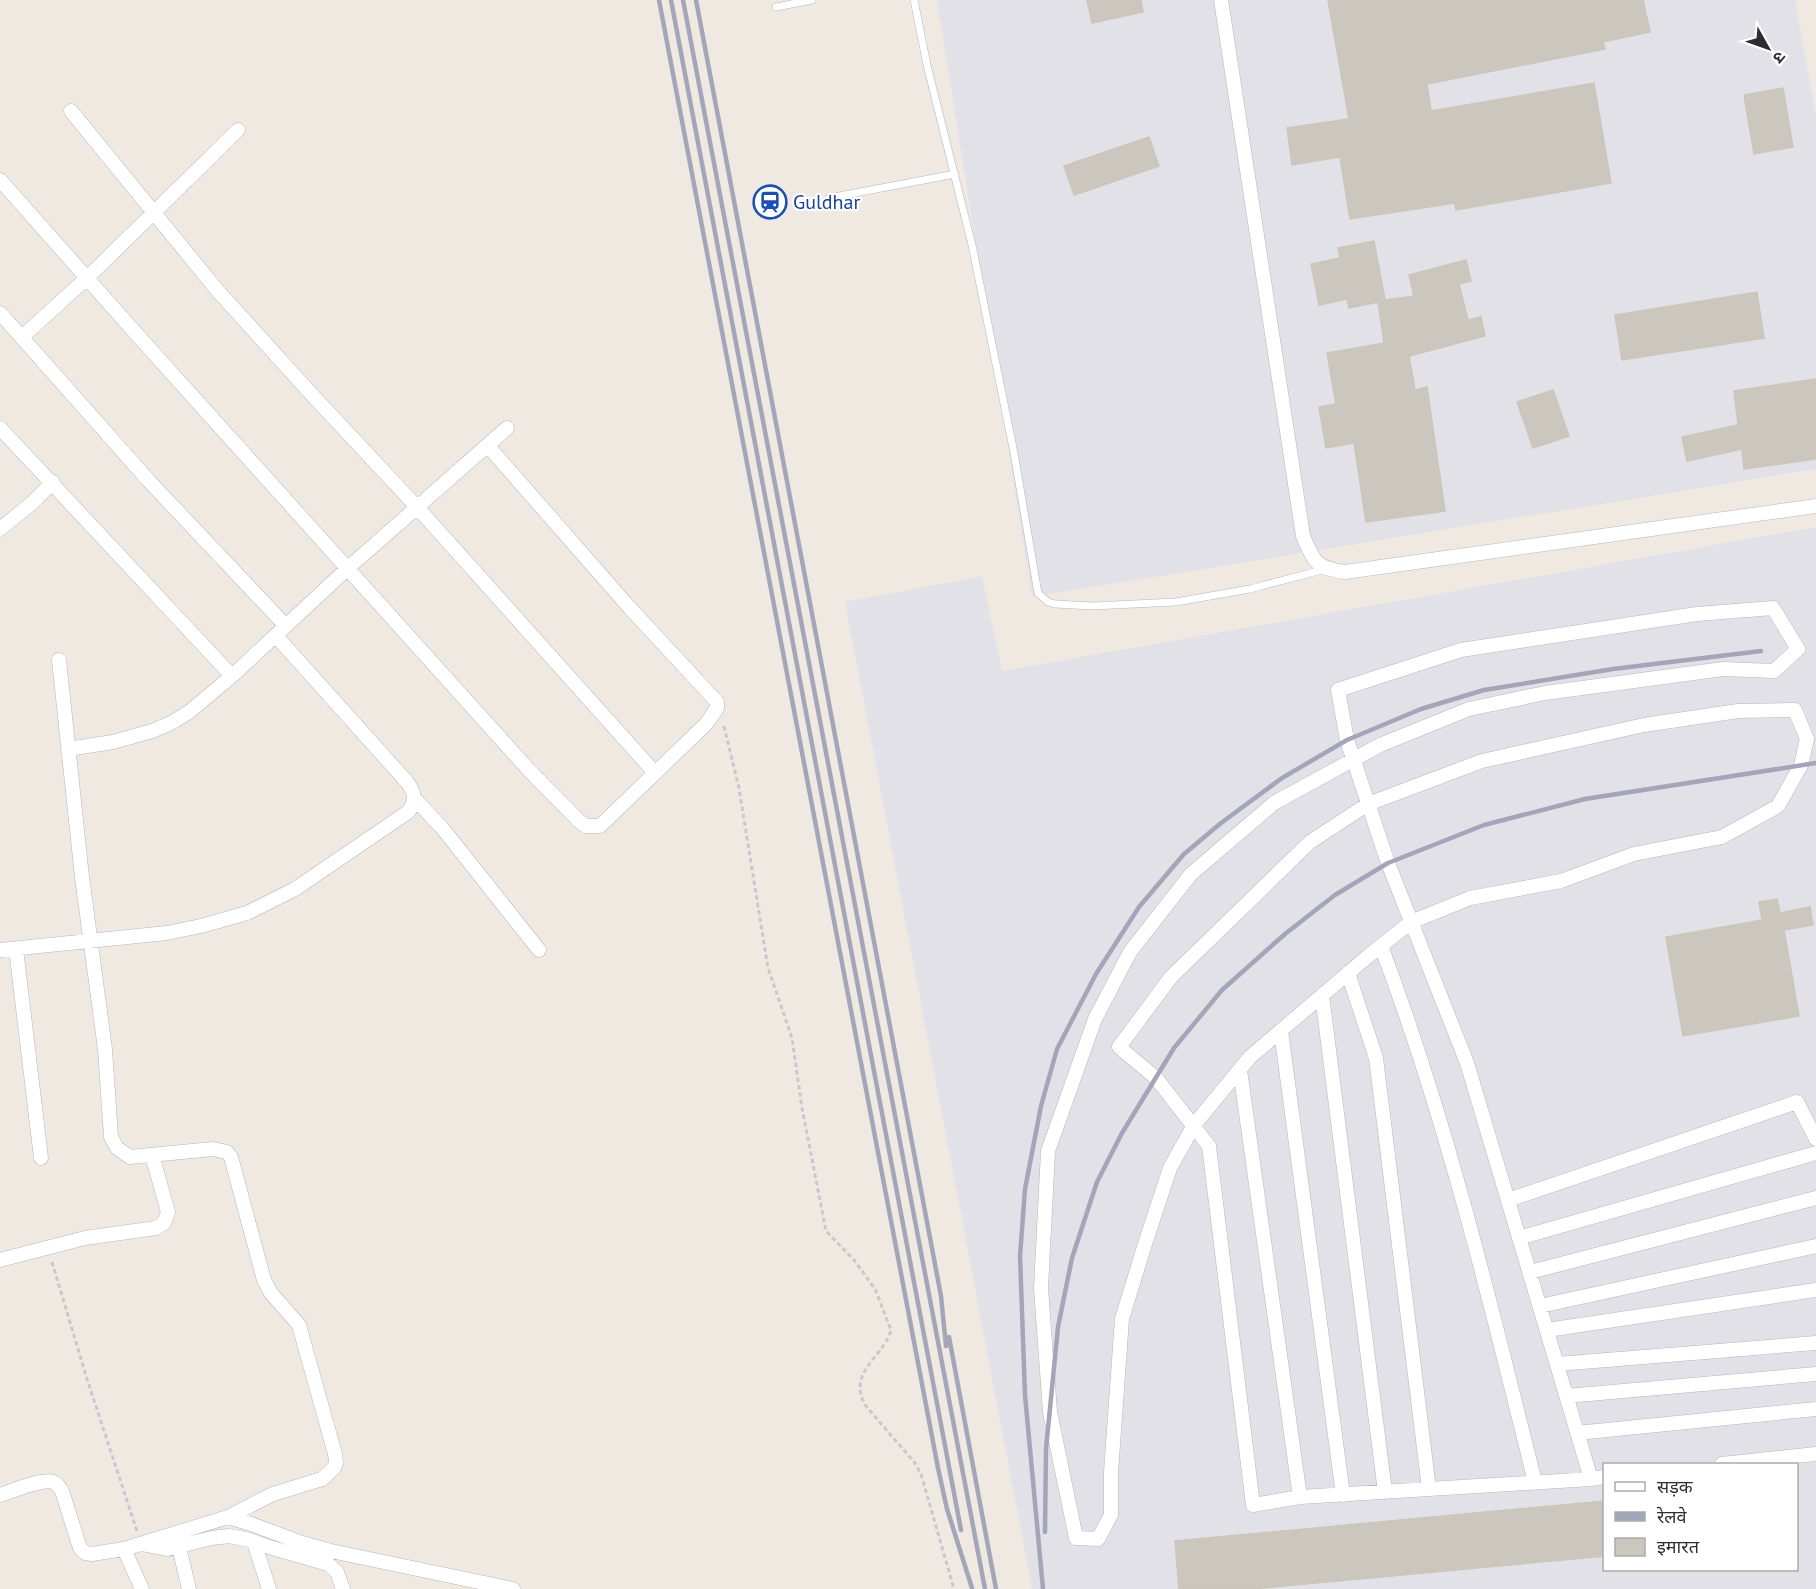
<svg xmlns="http://www.w3.org/2000/svg" width="1816" height="1589" font-family="'PT Sans','Noto Sans Devanagari',sans-serif">
  <style>
    .industrial { fill: #e3e1e8; fill-rule: evenodd }
    .building { fill: #cbc7bf; stroke: #cbc5ba; stroke-width: 1.5 }
    .lines { fill: none; stroke-linecap: round; stroke-linejoin: round }
    .lane-casing { stroke: #b4b7c1; stroke-width: 8 }
    .street-casing { stroke: #b4b7c1; stroke-width: 15 }
    .path { stroke: #c9c9c9; stroke-width: 3; stroke-dasharray: 4.5 3; stroke-linecap: butt }
    .lane { stroke: #fff; stroke-width: 7 }
    .street { stroke: #fff; stroke-width: 14 }
    .rail { stroke: #a3a6b8; stroke-width: 4.5 }
    .labels { text-anchor: middle; stroke-width: 4.5; stroke-linejoin: round; paint-order: stroke }
    .transit-label { font-size: 20px; fill: #164399; stroke: #fff; text-anchor: start }
  </style>
  <rect width="100%" height="100%" fill="#efe9e1"/>
  <path class="industrial" d="M937,0h858l21,117v352l-784,128z
    M1816,527v1062h-784l-187,-987 137,-26 20,95zM1604,1464h192v106h-192z"/>
  <path class="building" d="M1087,0h54l2,12 -51,11z
    M1328,0h315l7,32 -47,10 2,7 -178,35 4,27 163,-28 17,100 -155,27 -1,-7 -105,16 -10,-62 -48,8 -5,-37 62,-9z
    M1783,88l10,59 -39,7 -10,-59z
    M1149,137l10,29 -85,29 -10,-29z
    M1374,241l11,59 29,-4 -5,-21 57,-15 5,21 -12,3 9,36 13,-3 4,19 -76,20 6,34 12,-3 18,124 -79,11 -12,-79 -28,5 -7,-41 17,-3 -9,-51 57,-10 -6,-41 -29,6 -2,-9 -28,6 -8,-41 29,-6 -2,-10z
    M1757,292l7,46 -142,22 -7,-45z
    M1816,379v80l-72,10 -2,-20 -55,12 -5,-24 56,-12 -4,-34z
    M1553,390l16,46 -36,12 -16,-46z
    M1777,899l3,14 30,-6 3,18 -29,5 15,86 -116,20 -17,-99 96,-17 -3,-18z
    M1605,1501v55l-353,33h-73l-4,-48z"/>
  <g class="lines">
    <g class="lane-casing">
      <path id="lane" d="M914,0l13,65 45,180 42,208 24,140 10,9 7,2 38,2 83,-4 74,-13 76,-20
        M776,7l36,-7
        M829,198l126,-24"/>
    </g>
    <g class="street-casing">
      <path id="street" d="M1221,0l82,536c11,26 13,32 42,36l471,-66
        M71,111l146,179 98,108 102,109 238,266
        M0,180l132,149 396,440 51,52 7,5h14l106,-102 11,-16v-6l-88,-95 -141,-161
        M0,313l149,168 137,145
        M22,337l65,-59 151,-148
        M0,428l232,248
        M0,529l32,-26 21,-21
        M59,660l23,217 23,172 6,88 6,11 13,9 83,-8 14,3 4,5 33,123 7,13 28,32 36,129 1,9 -2,5 -12,11 -49,15 -45,23
        M68,749l45,-7 39,-11 19,-8 18,-11 43,-36 116,-108 159,-140
        M415,799l28,30 96,121
        M1381,946c66,174 109,356 154,536
        M16,949l25,209
        M0,950l167,-17 34,-7 46,-13 48,-24 113,-77c9,-11 7,-19 -1,-30l-131,-146
        M1348,973l28,85 53,431
        M1322,995l63,497
        M1281,1031l62,464
        M1240,1070l60,427 -47,8 -44,-359 -53,-68 -37,-31 52,-70 139,-135 58,-38 114,-43 162,-36 94,-14 57,-1 12,29 -6,26 -23,41 -56,31 -88,17 -73,27 -91,17 -59,24 -44,35 -117,100 -56,68 -24,43 -26,79 -22,72 -11,153v43l-13,24 -22,-1 -26,-126 -9,-124 7,-137 47,-132 35,-67 61,-78 83,-71 106,-58 89,-36 76,-16 178,-24 51,2 24,-22 -25,-41 -76,6 -236,36 -123,40 9,50 41,123 79,200 124,416 13,-2
        M1508,1200l289,-98 19,37
        M1519,1238l297,-85
        M0,1260l85,-22 71,-10 8,-5 4,-11 -16,-57
        M1530,1272l286,-74
        M1540,1306l276,-60
        M1547,1330l269,-40
        M1557,1364l259,-21
        M1566,1396l250,-22
        M1577,1433l239,-24
        M1722,1464l94,-10
        M0,1495c12,-4 43,-17 53,-13 5,2 8,7 10,12l17,54 5,5 7,1 32,-5 104,-32 23,7 51,19 29,8 182,38
        M1300,1497l291,-18
        M254,1542l15,47
        M141,1544l26,5 45,-11 17,-2 21,4 19,7 59,17 9,8 6,17
        M179,1547l10,42
        M124,1549l18,40"/>
    </g>
    <path class="path" d="M724,726l15,62 29,180 24,70 10,70 24,123 28,29 21,29 16,41c-7,27 -44,41 -26,75l50,58 6,11 33,115
      M52,1262l35,117 50,152"/>
    <use href="#lane" class="lane"/>
    <use href="#street" class="street"/>
    <path class="rail" d="M659,0l279,1468 9,41 25,79
      M671,0l290,1530
      M683,0l302,1589
      M696,0l245,1296 5,50
      M949,1337l47,252
      M1045,1532l1,-83 12,-122 14,-69 25,-76 25,-49 52,-85 48,-58 63,-56 50,-39 53,-32 96,-38 101,-26 231,-36
      M1043,1589l-18,-194 -5,-139 5,-67 16,-83 16,-57 39,-75 43,-67 45,-53 37,-31 61,-45 65,-38 74,-31 63,-19 129,-21 148,-18"/>
  </g>
  <defs>
    <g id="station-ring" transform="scale(1.725)"><circle r="9.5" fill="#fff" stroke="#1a4fb4" stroke-width="1.5"/><path d="M-3-6H3Q5-6 5-4V2Q5 4 3 4L4.5 6H3L1.5 4h-3L-3 6H-4.5L-3 4Q-5 4-5 2V-4Q-5-6-3-6ZM-3.5-4v3h7v-3ZM-3.5 1v1.5H-2V1ZM2 1v1.5H3.5V1Z" fill="#1a4fb4"/></g>
  </defs>
  <g fill-rule="evenodd">
    <use href="#station-ring" x="770" y="202"/>
  </g>
  <g class="labels">
    <g class="transit-label">
      <text x="793" y="209">Guldhar</text>
    </g>
  </g>
  <rect x="1603" y="1463" width="195" height="108" fill="#ffffff" stroke="#ababab" stroke-width="1.5"/>
  <rect x="1615" y="1482" width="30" height="9" fill="#ffffff" stroke="#ababab" stroke-width="1.5"/>
  <text x="1657" y="1493" font-size="18" fill="#2e2e2e">सड़क</text>
  <rect x="1615" y="1512" width="30" height="9" fill="#a3a6b8" stroke="#ababab" stroke-width="1.5"/>
  <text x="1657" y="1523" font-size="18" fill="#2e2e2e">रेलवे</text>
  <rect x="1615" y="1538" width="30" height="18" fill="#cbc7bf" stroke="#ababab" stroke-width="1.5"/>
  <text x="1657" y="1553" font-size="18" fill="#2e2e2e">इमारत</text>
  <g transform="translate(1768 48) rotate(130)" stroke="#ffffff" stroke-width="4.5" paint-order="stroke">
  <path d="M0-4.5L10 22L0 15L-10 22Z" fill="#2e2e2e"/>
  <text y="-9" font-size="16" font-weight="bold" text-anchor="middle" fill="#2e2e2e">उ</text>
  </g>
</svg>
